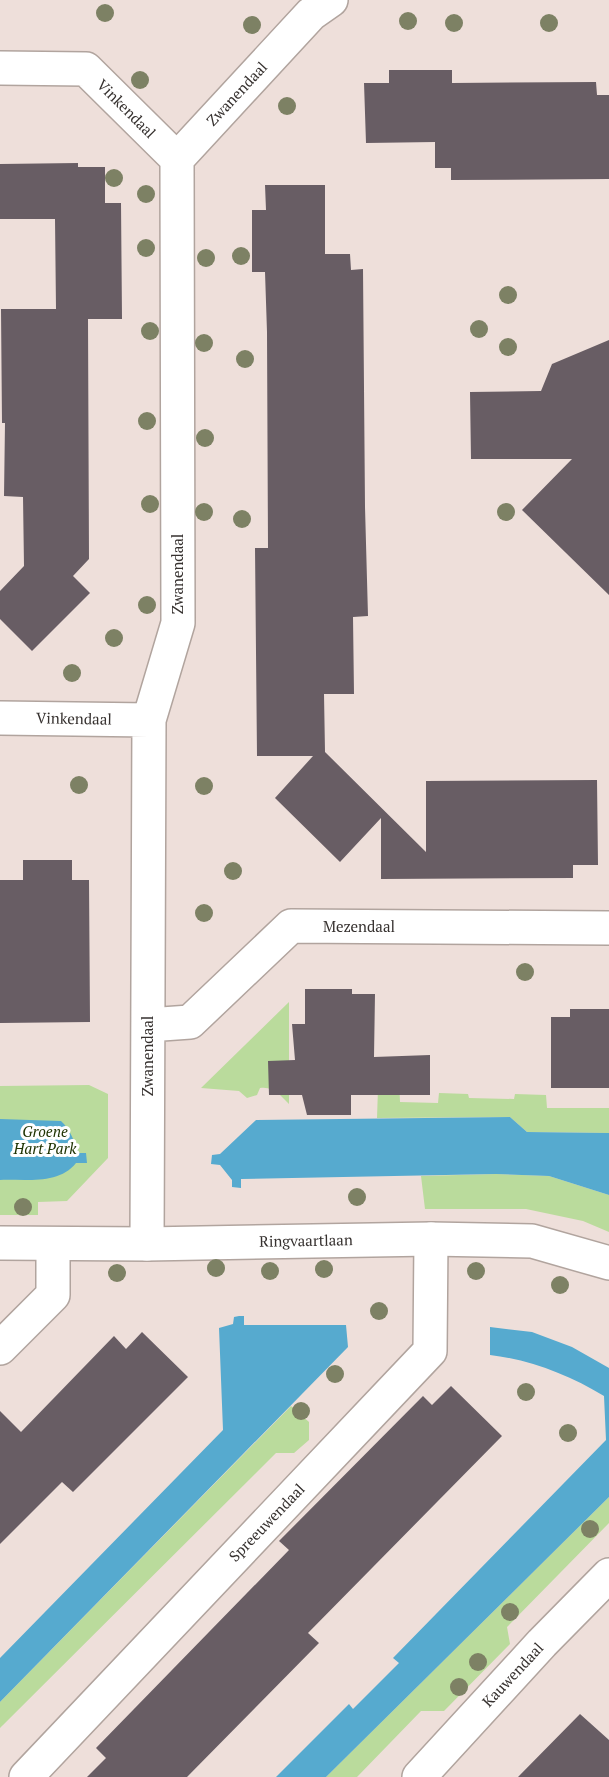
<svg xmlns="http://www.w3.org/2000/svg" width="609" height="1777" font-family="'PT Serif',serif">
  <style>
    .green { fill: #badb9c }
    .water { fill: #56aacf }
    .building { fill: #685d64 }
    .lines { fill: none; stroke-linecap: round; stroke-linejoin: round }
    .minor-casing { stroke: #b1a49e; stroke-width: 36 }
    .tertiary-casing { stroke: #b1a49e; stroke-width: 36 }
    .minor { stroke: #fff; stroke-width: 33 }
    .tertiary { stroke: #fff; stroke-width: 33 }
    .tree { fill: #7d8164 }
    .labels { text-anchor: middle; stroke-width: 6; stroke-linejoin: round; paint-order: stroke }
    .street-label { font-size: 15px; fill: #36312f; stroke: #fff }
    .park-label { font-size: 15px; font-style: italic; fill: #203403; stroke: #fff }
  </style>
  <rect width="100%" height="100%" fill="#eedfda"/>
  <path class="green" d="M289,1002v102c-8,-8 -15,-18 -29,-16l-3,7 -10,3 -8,-7 -38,-3z
    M379,1059h19l2,43 38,1 1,-10 29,1 1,4 45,1 1,-5 31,1 1,13h62v25l-82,-1 -17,-15 -133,1z
    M89,1085l19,9v64l-41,43 -29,1v13h-38v-129z
    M496,1174l53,2 60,19v37l-26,-11 -57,-12h-101l-4,-33z
    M291,1406l18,16v18l-15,13h-18l-276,275v-26z
    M609,1497v26l-102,104 3,17 -66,67h-23l-64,66h-31z"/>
  <path class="water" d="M510,1117l17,15 82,1v62l-60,-19 -53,-2 -255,5v9l-9,-1v-7l-12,-15 -9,-1 1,-9 8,-1 36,-34z
    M0,1119l61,2c9,8 14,21 17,32h8l1,10h-11c-17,22 -51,16 -76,17z
    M239,1316h5v9h102l2,22 -348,355v-44l223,-228 -4,-102 14,-4 1,-7z
    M490,1327l42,5 40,15 37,21v129l-283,280h-50l73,-73 4,5 46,-46 -6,-5 213,-218 -2,-44c-35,-21 -73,-36 -114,-41z"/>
  <path class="building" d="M389,70h63v13l144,-1 1,13h12v84l-158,1v-12h-16v-26l-69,1 -2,-60h25z
    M78,163v4h27v36h16l1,116h-34l1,240 -16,17 17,17 -58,58 -32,-32v-28l24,-25 -1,-69 -19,-1 1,-73h-3l-1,-114h55l-1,-90h-55v-55z
    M265,185h60v69h25l1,16 12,-1 2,238 3,109 -15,1 1,77h-30l1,58 101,100v-71l171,-1 1,85h-25v13l-192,1v-61l-41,44 -65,-64 38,-42h-56l-2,-208h13l-1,-216 -2,-60h-13v-62h14z
    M609,340v255l-87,-85 50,-51h-101l-1,-67 71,-1 11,-27z
    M23,860h49v20h17l1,142 -90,1v-143h23z
    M305,989h47v5h23l-1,63 56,-2v40h-79v20h-44l-5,-20h-33l-1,-34 27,-1 -3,-36h13z
    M570,1009h39v79h-58v-71h19z
    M142,1332l46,45 -115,115 -11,-10 -62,62v-133l21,21 93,-96 12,13z
    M451,1386l51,50 -194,197 11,10 -132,134h-100l19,-19 -10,-10 193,-198 -10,-9 144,-145 9,9z
    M580,1714l29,26v37h-91z"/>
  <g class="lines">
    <g class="minor-casing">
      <path id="minor" d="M0,68l86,1 91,90
        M0,718l149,2
        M148,1025l42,-3 101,-96 318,2
        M147,1244l2,-524 29,-97 -1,-464 134,-145 20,-14
        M0,1348l53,-53v-51
        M26,1777l404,-426 1,-112
        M419,1777l123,-134 67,-68"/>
    </g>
    <g class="tertiary-casing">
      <path id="tertiary" d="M0,1243l147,1 284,-5 101,2 77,22"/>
    </g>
    <use href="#minor" class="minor"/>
    <use href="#tertiary" class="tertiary"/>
  </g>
  <g class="tree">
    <circle cx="105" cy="13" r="9"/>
    <circle cx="408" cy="21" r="9"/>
    <circle cx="454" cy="23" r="9"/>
    <circle cx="549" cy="23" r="9"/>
    <circle cx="252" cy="25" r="9"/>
    <circle cx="140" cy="80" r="9"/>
    <circle cx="287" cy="106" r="9"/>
    <circle cx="114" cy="178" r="9"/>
    <circle cx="146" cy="194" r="9"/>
    <circle cx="146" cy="248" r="9"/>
    <circle cx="241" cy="256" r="9"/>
    <circle cx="206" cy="258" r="9"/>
    <circle cx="508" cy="295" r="9"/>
    <circle cx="479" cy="329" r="9"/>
    <circle cx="150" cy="331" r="9"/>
    <circle cx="204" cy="343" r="9"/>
    <circle cx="508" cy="347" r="9"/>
    <circle cx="245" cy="359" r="9"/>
    <circle cx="147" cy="421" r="9"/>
    <circle cx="205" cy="438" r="9"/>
    <circle cx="150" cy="504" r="9"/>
    <circle cx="204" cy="512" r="9"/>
    <circle cx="506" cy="512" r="9"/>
    <circle cx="242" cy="519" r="9"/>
    <circle cx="147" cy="605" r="9"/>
    <circle cx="114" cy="638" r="9"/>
    <circle cx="72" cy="673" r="9"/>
    <circle cx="79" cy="785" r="9"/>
    <circle cx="204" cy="786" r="9"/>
    <circle cx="233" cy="871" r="9"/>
    <circle cx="204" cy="913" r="9"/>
    <circle cx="525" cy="972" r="9"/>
    <circle cx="357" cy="1197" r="9"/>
    <circle cx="23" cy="1207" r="9"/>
    <circle cx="216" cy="1268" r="9"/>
    <circle cx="324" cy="1269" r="9"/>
    <circle cx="270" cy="1271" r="9"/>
    <circle cx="476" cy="1271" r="9"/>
    <circle cx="117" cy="1273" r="9"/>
    <circle cx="560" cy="1285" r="9"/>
    <circle cx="379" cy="1311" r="9"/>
    <circle cx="335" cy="1374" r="9"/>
    <circle cx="526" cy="1392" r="9"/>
    <circle cx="301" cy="1411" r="9"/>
    <circle cx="568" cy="1433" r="9"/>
    <circle cx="590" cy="1529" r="9"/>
    <circle cx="510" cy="1612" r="9"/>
    <circle cx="478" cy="1662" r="9"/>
    <circle cx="459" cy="1687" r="9"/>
  </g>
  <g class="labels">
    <g class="street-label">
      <text transform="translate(237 94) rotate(-47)" y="5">Zwanendaal</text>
      <text transform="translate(126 109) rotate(45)" y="5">Vinkendaal</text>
      <text transform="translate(178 574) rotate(-90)" y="5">Zwanendaal</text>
      <text transform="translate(74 719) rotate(1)" y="5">Vinkendaal</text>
      <text x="359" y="932">Mezendaal</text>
      <text transform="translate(148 1056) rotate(-90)" y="5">Zwanendaal</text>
      <text transform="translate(306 1241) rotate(-1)" y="5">Ringvaartlaan</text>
      <text transform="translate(267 1523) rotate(-46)" y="5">Spreeuwendaal</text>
      <text transform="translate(513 1675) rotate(-47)" y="5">Kauwendaal</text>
    </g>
    <g class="park-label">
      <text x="45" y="1137">Groene<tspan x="45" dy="17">Hart Park</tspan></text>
    </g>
  </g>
</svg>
